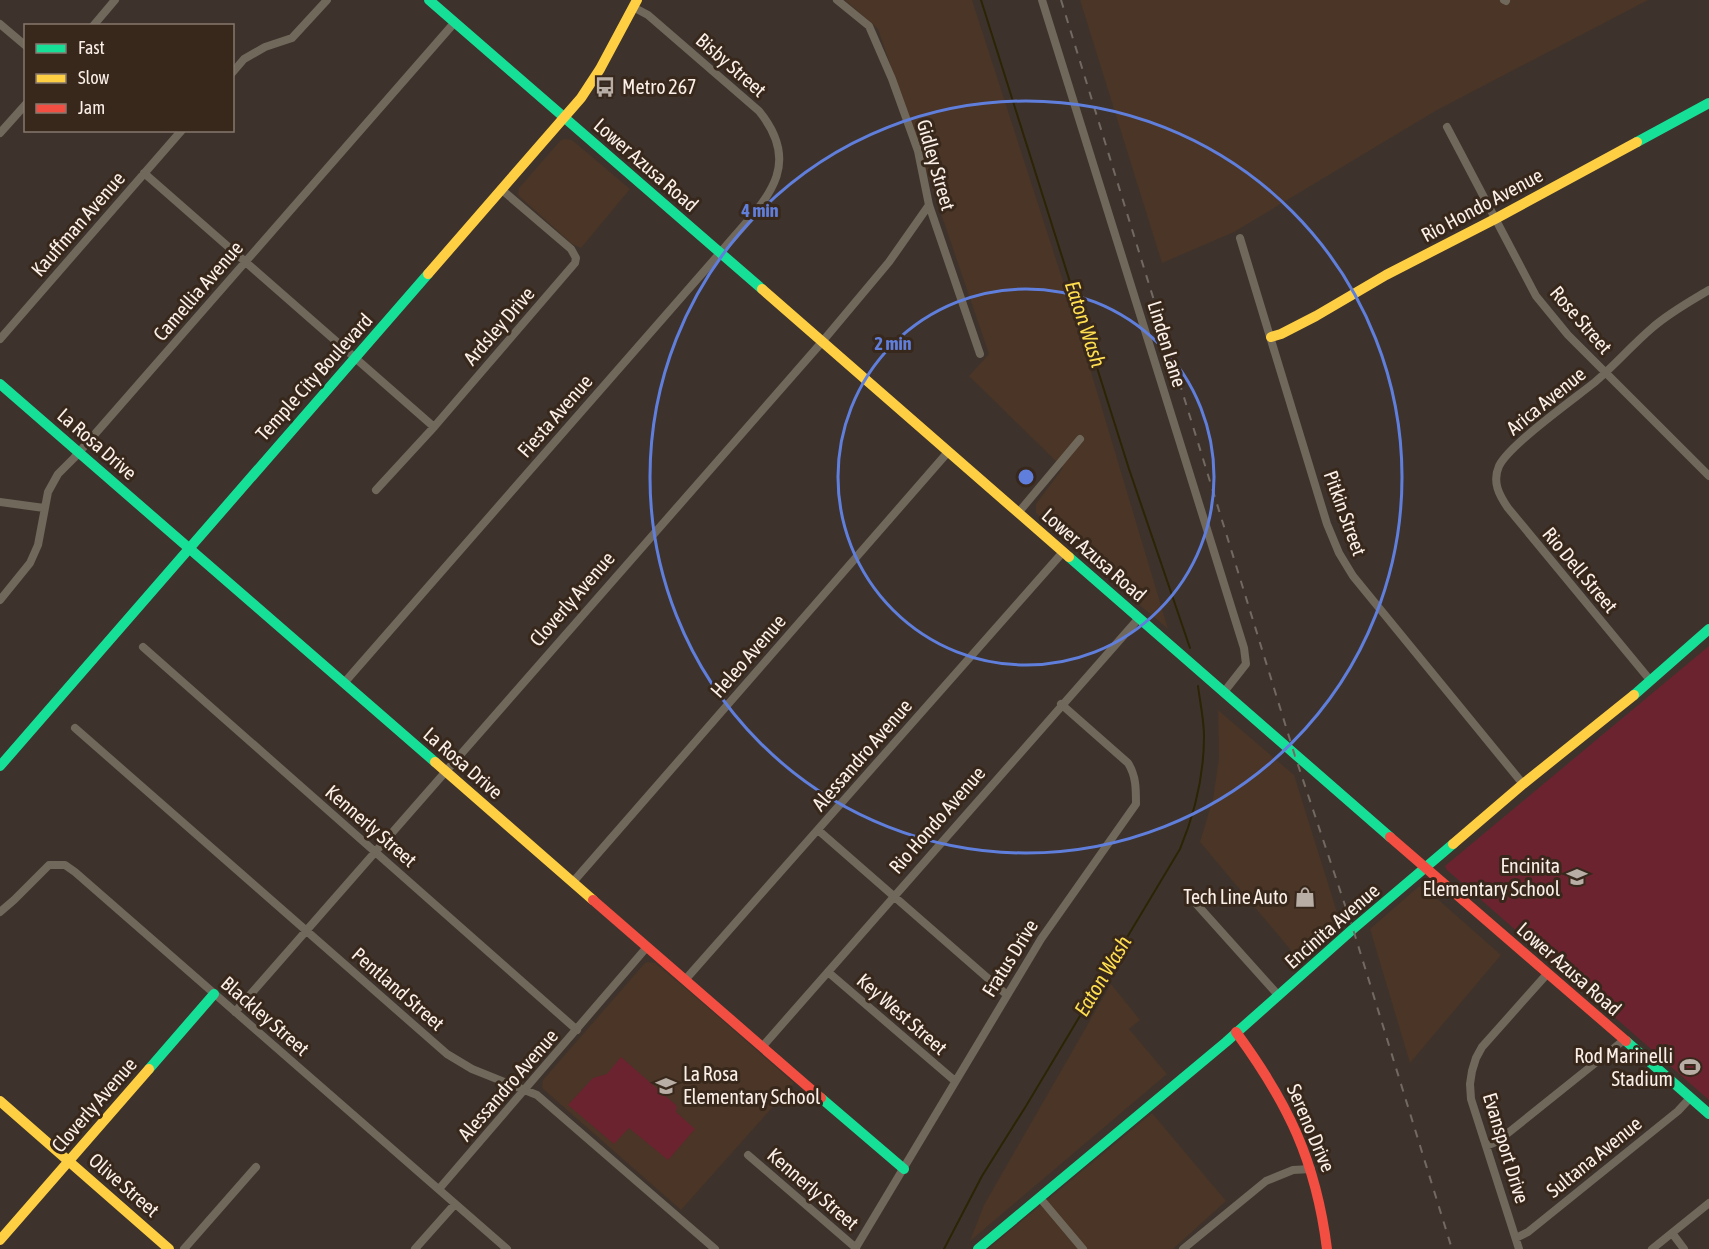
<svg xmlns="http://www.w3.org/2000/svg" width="1709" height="1249" font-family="'Asap Condensed',sans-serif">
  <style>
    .built { fill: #4a3526 }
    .green { fill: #6b242f }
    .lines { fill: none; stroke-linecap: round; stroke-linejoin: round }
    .stream { stroke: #2c2404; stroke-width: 2 }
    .street { stroke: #71685c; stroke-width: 8 }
    .fast { stroke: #16e098; stroke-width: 10 }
    .slow { stroke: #ffcf43; stroke-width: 10 }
    .jam { stroke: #f24e42; stroke-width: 10 }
    .rail { stroke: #726a62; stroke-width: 2; stroke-dasharray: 8 8; stroke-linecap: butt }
    .ring { fill: none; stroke: #607fdd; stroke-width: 3 }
    .labels { text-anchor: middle; stroke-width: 6; stroke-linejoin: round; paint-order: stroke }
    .street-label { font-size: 20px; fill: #fbf0e8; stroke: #38281c }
    .poi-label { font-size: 20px; fill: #fbf0e8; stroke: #38281c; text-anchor: end }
    .water-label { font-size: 21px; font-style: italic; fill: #fede4f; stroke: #38281c }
    .centre { fill: #607fdd; stroke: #38281c; stroke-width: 3 }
    .ring-label { font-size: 18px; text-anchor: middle; font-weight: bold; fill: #607fdd; stroke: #38281c; stroke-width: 6; stroke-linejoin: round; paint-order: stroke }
  </style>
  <rect width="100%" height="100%" fill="#3d332c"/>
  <path class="built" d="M845,0h127l102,315 94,314 -51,-43 -81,-73v-9l27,-36 -94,-92 20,-22 -111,-325z
    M1080,0h568l-211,110 -203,122 -72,31z
    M564,139l8,1 58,49 -49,59 -9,-4 -54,-49 1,-7 41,-47z
    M1218,710l76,65 47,150 -41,36 -100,-119 13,-43 6,-41z
    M1423,886l78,69 -91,108 -40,-134 48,-42z
    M649,962l6,1 35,29 104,91 -113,127 -139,-122 1,-8 102,-117z
    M1111,984l29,36 -11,9 38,45 -197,167 14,-36z
    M1152,1113l74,88 -53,48h-185z"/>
  <path class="green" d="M1709,646v454l-262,-230 -2,-4z
    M621,1057l56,49 -1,6 19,17 -27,31 -39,-32 -15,16 -46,-39 25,-27 14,-4z"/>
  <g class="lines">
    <path class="stream" d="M981,0l148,469 61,179
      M944,1249l38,-73 44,-70 154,-257c15,-36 24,-73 24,-113 0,-16 -4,-34 -6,-50"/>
    <path class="street" d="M837,0l32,26 23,53 26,72 11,54 51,149
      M1042,0l202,648 2,16 -22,28
      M1504,0l2,1
      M0,24l26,22
      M93,26l22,-26
      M232,73l12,-14 21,-12 27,-9 35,-38
      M1447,127l89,169 32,39 141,141
      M0,133l26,-29
      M144,173l290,254
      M1240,238l87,286 12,29 14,23 170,208
      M0,339l182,-209
      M376,490l58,-63 141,-164 1,-5 -5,-9 -69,-59
      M0,502l44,6
      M1018,513l62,-74
      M0,600l30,-37 8,-18 10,-53 10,-18 16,-16 381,-436
      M143,647l434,383
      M1650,680l-142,-172c-9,-13 -16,-26 -9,-42 10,-21 75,-67 96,-84 20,-17 37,-37 57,-54 17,-15 37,-26 57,-38
      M344,683l376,-430c38,-47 88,-82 39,-142l-111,-96 -15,-8
      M75,728l372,326 25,15 65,26 178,154
      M818,830l189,165
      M573,882l375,-430
      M1191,898l88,98
      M0,912l14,-12 35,-35h16l10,7 432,377
      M828,972l127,109
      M685,980l378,-428
      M235,1012l587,-670 67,-80 40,-57
      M762,1047l377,-429
      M1486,1146l12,-5 126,-101
      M748,1155l108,93
      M439,1189l208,-242
      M1040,1198l43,51
      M1672,1233l12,16
      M1516,1238l12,-6 150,-121 12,-13
      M184,1249l72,-82
      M415,1249l40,-45
      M855,1249l186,-310 95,-135c0,-16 0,-28 -8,-41l-67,-59
      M1183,1249l83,-68 27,-11 18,-1
      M1519,1249l-48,-150 -1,-15 2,-13 4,-13 6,-11 65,-73
      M1652,1249l57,-46"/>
    <path class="fast" d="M429,0l333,289
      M1637,142l72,-39
      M0,384l435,378
      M1069,557l321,280
      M1634,695l75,-66
      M0,766l428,-492
      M1626,1041l83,73
      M149,1069l65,-75
      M821,1098l83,71
      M978,1249l248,-207 127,-113 100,-85"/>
    <path class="slow" d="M428,274l153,-176 19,-29 37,-69
      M762,289l307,268
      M1271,337l10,-3 35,-18 70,-41 109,-56 142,-77
      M435,762l158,138
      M1453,844l70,-60 111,-89
      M0,1101l169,148
      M0,1240l149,-171"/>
    <path class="jam" d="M1390,837l236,204
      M593,900l228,198
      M1236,1032c52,71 80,129 91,217"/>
    <path class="rail" d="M1061,0l234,756 58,173 99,320"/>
  </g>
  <g class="ring">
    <circle cx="1026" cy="477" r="188"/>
    <circle cx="1026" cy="477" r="376"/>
  </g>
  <defs>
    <g id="bus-bare" transform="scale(1.62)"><path d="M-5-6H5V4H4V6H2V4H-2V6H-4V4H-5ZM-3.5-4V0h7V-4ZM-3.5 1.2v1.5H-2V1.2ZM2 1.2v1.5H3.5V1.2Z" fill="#b8aea6" stroke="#38281c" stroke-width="2.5" paint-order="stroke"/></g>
    <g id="school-bare" transform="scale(1.62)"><path d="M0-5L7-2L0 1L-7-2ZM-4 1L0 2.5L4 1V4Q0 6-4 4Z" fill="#b8aea6" stroke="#38281c" stroke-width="2.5" paint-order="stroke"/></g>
    <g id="shop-bare" transform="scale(1.62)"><path d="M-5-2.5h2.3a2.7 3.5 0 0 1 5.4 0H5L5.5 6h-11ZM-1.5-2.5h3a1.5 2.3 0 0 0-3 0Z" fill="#b8aea6" stroke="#38281c" stroke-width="2.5" paint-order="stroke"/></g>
    <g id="stadium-bare" transform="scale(1.62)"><path d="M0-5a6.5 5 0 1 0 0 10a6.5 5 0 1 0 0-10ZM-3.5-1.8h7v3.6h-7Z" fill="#b8aea6" stroke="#38281c" stroke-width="2.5" paint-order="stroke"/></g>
  </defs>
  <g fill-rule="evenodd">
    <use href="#bus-bare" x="605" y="87"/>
    <use href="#school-bare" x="1577" y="877"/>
    <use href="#shop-bare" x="1305" y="897"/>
    <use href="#stadium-bare" x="1690" y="1067"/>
    <use href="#school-bare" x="666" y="1086"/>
  </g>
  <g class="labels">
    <g class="street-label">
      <text transform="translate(731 65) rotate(41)" y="7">Bisby Street</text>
      <text transform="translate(646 165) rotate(41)" y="7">Lower Azusa Road</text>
      <text transform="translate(936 165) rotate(74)" y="7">Gidley Street</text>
      <text transform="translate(1482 205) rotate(-28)" y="7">Rio Hondo Avenue</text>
      <text transform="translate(78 224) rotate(-49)" y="7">Kauffman Avenue</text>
      <text transform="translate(198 291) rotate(-49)" y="7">Camellia Avenue</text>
      <text transform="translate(1581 320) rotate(49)" y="7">Rose Street</text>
      <text transform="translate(499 326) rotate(-49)" y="7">Ardsley Drive</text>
      <text transform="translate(1167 344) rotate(73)" y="7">Linden Lane</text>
      <text transform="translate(314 377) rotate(-48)" y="7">Temple City Boulevard</text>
      <text transform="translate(1546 401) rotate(-39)" y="7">Arica Avenue</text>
      <text transform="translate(555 416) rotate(-49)" y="7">Fiesta Avenue</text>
      <text transform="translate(97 444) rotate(41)" y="7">La Rosa Drive</text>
      <text transform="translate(1345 513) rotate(70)" y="7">Pitkin Street</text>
      <text transform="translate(1094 555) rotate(41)" y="7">Lower Azusa Road</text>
      <text transform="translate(1580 570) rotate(50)" y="7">Rio Dell Street</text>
      <text transform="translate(572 599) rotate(-49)" y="7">Cloverly Avenue</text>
      <text transform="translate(748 656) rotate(-49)" y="7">Heleo Avenue</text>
      <text transform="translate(862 755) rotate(-49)" y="7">Alessandro Avenue</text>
      <text transform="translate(463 763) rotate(41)" y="7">La Rosa Drive</text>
      <text transform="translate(937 820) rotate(-49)" y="7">Rio Hondo Avenue</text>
      <text transform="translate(371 826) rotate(41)" y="7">Kennerly Street</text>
      <text transform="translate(1332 926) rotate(-41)" y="7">Encinita Avenue</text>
      <text transform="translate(1010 958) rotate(-58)" y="7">Fratus Drive</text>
      <text transform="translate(1569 969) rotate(41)" y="7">Lower Azusa Road</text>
      <text transform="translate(398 989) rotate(41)" y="7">Pentland Street</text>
      <text transform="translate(902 1014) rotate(41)" y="7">Key West Street</text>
      <text transform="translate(265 1016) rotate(41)" y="7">Blackley Street</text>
      <text transform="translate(508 1085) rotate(-49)" y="7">Alessandro Avenue</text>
      <text transform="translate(94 1105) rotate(-49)" y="7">Cloverly Avenue</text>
      <text transform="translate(1311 1128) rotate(67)" y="7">Sereno Drive</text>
      <text transform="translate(1506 1148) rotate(73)" y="7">Evansport Drive</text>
      <text transform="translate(1594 1157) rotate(-39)" y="7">Sultana Avenue</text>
      <text transform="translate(124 1185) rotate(41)" y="7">Olive Street</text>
      <text transform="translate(813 1189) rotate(41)" y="7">Kennerly Street</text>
    </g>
    <g class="poi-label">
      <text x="622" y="94" text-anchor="start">Metro 267</text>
      <text x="1560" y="873">Encinita<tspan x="1560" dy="23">Elementary School</tspan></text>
      <text x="1288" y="904">Tech Line Auto</text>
      <text x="1673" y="1063">Rod Marinelli<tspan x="1673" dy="23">Stadium</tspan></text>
      <text x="683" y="1081" text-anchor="start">La Rosa<tspan x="683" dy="23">Elementary School</tspan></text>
    </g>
    <g class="water-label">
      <text transform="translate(1085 324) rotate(72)" y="7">Eaton Wash</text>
      <text transform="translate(1103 976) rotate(-59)" y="7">Eaton Wash</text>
    </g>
  </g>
  <circle cx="1026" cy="477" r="9" class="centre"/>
  <g class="ring-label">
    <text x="760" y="217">4 min</text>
    <text x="893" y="350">2 min</text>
  </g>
  <rect x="24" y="24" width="210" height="108" fill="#38281c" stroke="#86786e" stroke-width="1.5"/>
  <rect x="36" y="44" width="30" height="9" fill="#16e098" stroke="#86786e" stroke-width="1.5"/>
  <text x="78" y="54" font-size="18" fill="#fbf0e8">Fast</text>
  <rect x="36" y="74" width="30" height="9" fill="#ffcf43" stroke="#86786e" stroke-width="1.5"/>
  <text x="78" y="84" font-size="18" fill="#fbf0e8">Slow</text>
  <rect x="36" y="104" width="30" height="9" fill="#f24e42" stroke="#86786e" stroke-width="1.5"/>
  <text x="78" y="114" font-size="18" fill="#fbf0e8">Jam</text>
</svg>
